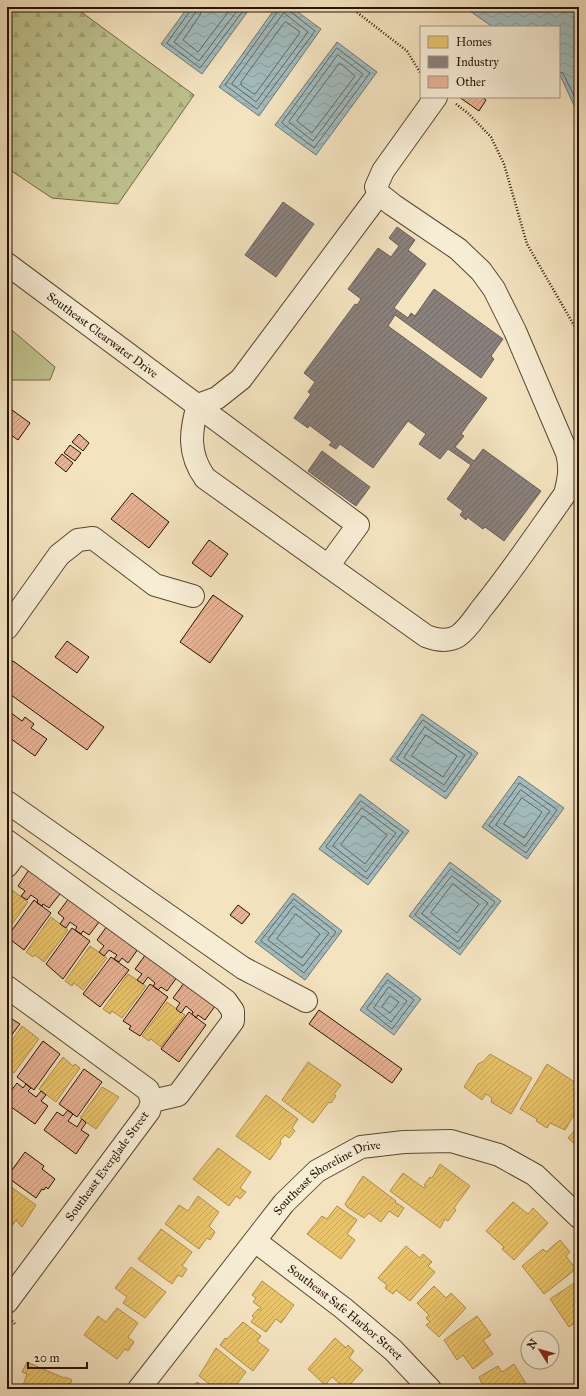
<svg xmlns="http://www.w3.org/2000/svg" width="586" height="1396" font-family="'IM FELL Great Primer',serif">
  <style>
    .green { fill: #bfc38f; stroke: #726a48 }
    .forest { fill: url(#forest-firs); stroke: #726a48 }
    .water { fill: url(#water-waves); stroke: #707772 }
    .homes { fill: url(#homes-hatch); stroke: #ae8e4b }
    .industry { fill: url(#industry-hatch); stroke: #6c5f57 }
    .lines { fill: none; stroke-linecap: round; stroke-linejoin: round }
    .shore { stroke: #646660; stroke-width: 1 }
    .building { fill: url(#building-hatch); stroke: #261102 }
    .minor-casing { stroke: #594631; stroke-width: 24 }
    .path { stroke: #261102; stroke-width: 2.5; stroke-dasharray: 1 2; stroke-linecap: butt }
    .minor { stroke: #f7edd5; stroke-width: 22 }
    .labels { text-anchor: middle; stroke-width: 4; stroke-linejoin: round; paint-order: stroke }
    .street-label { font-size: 12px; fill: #261102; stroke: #f7edd5 }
  </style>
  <defs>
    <pattern id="forest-firs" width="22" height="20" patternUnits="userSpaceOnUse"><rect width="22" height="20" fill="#bfc38f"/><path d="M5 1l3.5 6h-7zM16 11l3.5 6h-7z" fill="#a4a67a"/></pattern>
    <pattern id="water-waves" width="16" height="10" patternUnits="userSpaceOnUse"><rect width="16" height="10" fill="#a1bbbd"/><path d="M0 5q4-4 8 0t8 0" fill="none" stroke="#8aa0a1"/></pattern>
    <pattern id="homes-hatch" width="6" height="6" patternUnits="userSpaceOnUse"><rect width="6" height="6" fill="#e9c46a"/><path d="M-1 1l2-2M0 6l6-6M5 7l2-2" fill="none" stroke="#c8a75a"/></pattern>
    <pattern id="industry-hatch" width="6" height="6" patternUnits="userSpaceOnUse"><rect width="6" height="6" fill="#8a817c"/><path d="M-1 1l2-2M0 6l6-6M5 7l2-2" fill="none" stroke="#716863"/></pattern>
    <pattern id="building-hatch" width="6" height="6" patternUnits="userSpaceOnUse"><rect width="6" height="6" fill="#e7b395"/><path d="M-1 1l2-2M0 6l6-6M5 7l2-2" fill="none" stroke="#c6997f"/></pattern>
  </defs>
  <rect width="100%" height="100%" fill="#f3e3bf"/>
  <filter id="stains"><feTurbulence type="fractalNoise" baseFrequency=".005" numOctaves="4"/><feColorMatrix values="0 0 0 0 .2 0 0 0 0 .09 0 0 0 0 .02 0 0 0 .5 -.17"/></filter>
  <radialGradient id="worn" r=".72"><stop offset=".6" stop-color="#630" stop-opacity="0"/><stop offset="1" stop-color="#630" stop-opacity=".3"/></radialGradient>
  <path class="green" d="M7,326l48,41 -5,13h-43z"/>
  <path class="forest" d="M7,7h75l-2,4 114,84 -76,109 -66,-6 -45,-30z"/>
  <path class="water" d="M188,7h63l-49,67 -41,-30z
    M276,7h15l30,22 -62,87 -40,-29z
    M464,7h115v109l-20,-43v-46h-66z
    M337,42l40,30 -61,83 -41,-30z
    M422,714l56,39 -32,46 -56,-39z
    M519,776l45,32 -37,51 -45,-32z
    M360,794l49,37 -41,54 -49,-36z
    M450,862l51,39 -41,54 -51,-39z
    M293,893l49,38 -37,49 -50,-38z
    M387,973l34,26 -27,36 -34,-25z"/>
  <path class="homes" d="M12,890l16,12 -21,29v-34z
    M51,917l17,13 -24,32 -9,-7 -2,2 -7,-5z
    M90,946l17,12 -24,32 -9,-7 -2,3 -7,-5z
    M128,974l18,12 -24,32 -10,-7 -2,3 -7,-5z
    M167,1002l18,13 -24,32 -10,-8 -2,2 -7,-5z
    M22,1026l17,13 -25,34 -7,-5v-21z
    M490,1054l42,24 -21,36 -20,-12 1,-4 -6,-4 -4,6 -18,-13 14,-23 6,-3z
    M63,1057l10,9 2,-2 5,4 -24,34 -17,-13z
    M308,1062l33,23 -7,9 2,2 -5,7 -2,-1 -16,21 -31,-23z
    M547,1064l29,19h3v23l-14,24 -15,-7 -3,5 -11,-7 1,-2 -17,-10z
    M102,1087l17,10 -23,32 -16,-11z
    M266,1095l32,24 -6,9 3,3 -6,7 -4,-3 -5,6 1,3 -11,16 -34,-24z
    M579,1126v27l-3,-3 2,-3 -10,-9z
    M218,1148l33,24 -11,16 6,4 -6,7 -4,-3 -7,10 -36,-27z
    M440,1164l30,22 -16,22 2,2 -8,11 -3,-2 -5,9 -50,-37 13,-18 21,15 2,-2 -2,-1 6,-8 2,1z
    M363,1176l33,25 -1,1 9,6 -6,9 -9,-6 -8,11 -12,-9 -5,5 -17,-11 -2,-3z
    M7,1184l29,21 -14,22 -6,-7 -9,13z
    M198,1196l21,16 -10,14 6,6 -5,8 -3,-2 -8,11 -34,-25 14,-19 9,6z
    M513,1202l15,12 5,-6 15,15 -34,37 -12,-11 2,-2 -18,-16z
    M337,1206l20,14 -10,14 8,6 -14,19 -34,-25 15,-18 5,3z
    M161,1229l31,23 -10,14 5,3 -5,8 -4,-2 -6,9 -34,-25z
    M560,1240l10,12 -4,4 10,13 -32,25 -22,-28 21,-17 3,3z
    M406,1246l14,12 3,-4 9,8 -4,4 7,6 -25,29 -14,-11 -3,4 -8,-6 2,-3 -9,-7z
    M131,1267l35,25 -21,26 -22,-15 4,-6 -12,-9z
    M579,1280v40l-10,7 -19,-28z
    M262,1281l32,24 -13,18 -5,-4 -10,13 -15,-10 3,-4 -2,-2 6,-7 2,1 1,-2 -8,-6 3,-4 -4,-3z
    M434,1286l12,12 5,-5 15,15 -27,29 -13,-12 4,-3 -4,-4 3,-3 -12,-12z
    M117,1308l21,15 -10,14 6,5 -6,9 -3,-2 -8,10 -33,-24 14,-19 8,6z
    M477,1316l14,19 -8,5 10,14 -20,15 -10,-14 -6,5 -13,-20z
    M243,1322l18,14 -4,5 12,9 -16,21 -33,-26 5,-7 2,1z
    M335,1338l11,10 2,-3 6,6 -5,7 14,12 -17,19 -14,-12 -7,8 -17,-16z
    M216,1348l30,24 -13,17h-4l-7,-5 -4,5h-2l-17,-13z
    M27,1362l37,16 1,-1 7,3 -4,9 -46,-1 5,-14 -5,-2z
    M514,1364l14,23 -3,2h-41l-5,-12 19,-11 4,6z
    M197,1382l10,7h-15z"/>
  <path class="industry" d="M283,202l31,22 -38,53 -31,-22z
    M397,227l18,13 -7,10 18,14 -32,44 14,10 3,-5 4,3 19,-27 69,50 -12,17 3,3 -13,19 -86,-63 -7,11 99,72 -26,36 3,2 -9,11 19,14 9,-12 58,42 -37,50 -19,-14 -2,2 -16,-12 -1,3 -6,-5 3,-4 -16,-12 24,-34 -23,-16 -8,10 -21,-15 7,-10 -18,-13 -35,47 -33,-24 -4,5 -7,-4 3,-3 -23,-17 -1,3 -14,-10 17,-24 -3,-2 7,-10 -11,-9 51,-69 2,1 4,-6 -13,-10 30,-41 13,9 8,-11 -10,-8z
    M322,451l48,36 -14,19 -48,-35z"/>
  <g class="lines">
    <path class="shore" d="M191,7l-1,4 -23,32 33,25 46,-61
      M196,7l-1,6 -21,29 25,19 41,-54
      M202,7l-2,8 -17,25 15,12 34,-45
      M279,7l-1,4 -53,74 32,24 58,-78 -24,-19 -2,-5
      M284,13l24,19 -52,70 -24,-18z
      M286,22l13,9v3l-43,59 -2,1 -13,-9v-3l43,-59z
      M337,48l33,25 -56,75 -32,-25z
      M338,55l25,19 -50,67 -24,-19z
      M339,64h2l14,12 -43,57 -15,-12z
      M559,72l4,1 16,33
      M423,720l49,34 -27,38 -48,-33z
      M425,727l40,28 -21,30 -40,-27z
      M426,735l31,21 -14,21 -31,-21z
      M520,783l37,27 -31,43 -37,-27z
      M521,790l29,21 -25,35 -29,-21z
      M522,798l20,14 -18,26 -20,-14z
      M361,801l42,31 -36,47 -41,-32z
      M362,808l34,25 -30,39 -33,-26z
      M363,816l24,19 -22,29 -24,-19z
      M451,869l44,33 -36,47 -44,-34z
      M452,876l36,27 -30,39 -36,-28z
      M453,884l26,20 -22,29 -26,-20z
      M294,899l42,33 -32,41 -43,-32z
      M294,906l35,27 -26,33 -35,-26z
      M296,914l24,20 -18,24 -25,-19z
      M388,980l26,20 -22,29 -25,-20z
      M389,987l18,14 -16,21 -17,-14z
      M390,996l9,6 -9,11 -8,-6z"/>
  </g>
  <path class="building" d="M459,97h23l4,3 -7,11z
    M8,407l22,16 -12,17 -11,-8z
    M79,434l10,9 -6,8 -11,-9z
    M70,445l11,8 -6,8 -11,-8z
    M62,454l11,9 -7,9 -11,-9z
    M132,493l37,29 -20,26 -38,-29z
    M209,540l19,14 -17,23 -19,-14z
    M213,595l30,21 -33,47 -30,-21z
    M67,641l22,16 -12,16 -22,-16z
    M13,661l91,66 -17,23 -80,-58v-24z
    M7,710l15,11 3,-4 9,7 -3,4 16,11 -12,17 -28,-20z
    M31,867l32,23 -14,18 -6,-4 -1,2 -5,-3 1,-3 -7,-5 -4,5 -6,-4 4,-5 -7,-5z
    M72,894l31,23 -14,18 -6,-4 -2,3 -6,-4 2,-3 -7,-5 -4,6 -6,-4 4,-6 -6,-5z
    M34,900l17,13 -27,37 -17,-13z
    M238,905l12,9 -8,10 -12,-9z
    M110,922l31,23 -13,18 -6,-5 -3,4 -5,-3 3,-4 -8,-5 -5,6 -5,-4 5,-6 -7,-6z
    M72,928l18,13 -27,38 -17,-15z
    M149,950l31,23 -13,18 -6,-4 -3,3 -5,-4 2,-3 -7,-6 -5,7 -6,-4 5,-6 -7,-5z
    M111,957l18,13 -29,37 -17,-13z
    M187,979l31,23 -13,18 -7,-5 -2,3 -4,-4 1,-2 -7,-6 -5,7 -5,-4 4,-6 -7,-5z
    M150,984l18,13 -28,39 -11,-7 2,-3 -8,-5z
    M319,1010l83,59 -10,14 -83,-59z
    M189,1012l17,13 -27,37 -18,-13z
    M7,1016l13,8 -13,17z
    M43,1041l17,13 -26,36 -17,-13z
    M84,1069l18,13 -25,35 -18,-13z
    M17,1083l6,5 3,-4 5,4 -3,3 8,6 5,-6 5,4 -5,6 7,5 -13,18 -28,-20v-8z
    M68,1110l5,4 -5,7 9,6 5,-8 4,4 -5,7 8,5 -13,19 -32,-24 13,-18 6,4z
    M25,1152l19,14 -2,3 13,10 -7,10 -2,-2 -2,3 -2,-1 -6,9 -29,-21z"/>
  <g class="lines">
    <g class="minor-casing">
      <g id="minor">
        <path id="s1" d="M7,264l351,261 -30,41"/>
        <path d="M198,405c-8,27 -10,49 7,73l221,158c10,4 22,6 32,0 10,-7 17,-19 24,-28 30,-37 56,-76 83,-114 4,-15 6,-26 2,-41l-52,-122 -21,-42 -13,-18 -23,-22 -65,-44 -14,-11 -3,-7 7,-16 53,-74"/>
        <path d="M198,405l19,-7 24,-19 138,-185"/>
        <path d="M7,628l52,-73 19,-15 15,-2 62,47 38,11"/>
        <path d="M7,802l236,166 63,33"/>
        <path d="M7,841l219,160 7,10v10l-55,74 -26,6"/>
        <path d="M7,866l12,-16"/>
        <path d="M7,987l141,103 4,11 -3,10 -142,191"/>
        <path id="s2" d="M255,1241l88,67 50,42 37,39"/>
        <path id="s3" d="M139,1389l145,-186 33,-32 44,-24 43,-5 47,-1 48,14 36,20 44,42"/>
      </g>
    </g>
    <path class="path" d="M350,7l57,44 14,23
      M456,104l13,10 22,23 13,27 23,80 52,90
      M579,373v26
      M12,1321l4,4"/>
    <use href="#minor" class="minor"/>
  </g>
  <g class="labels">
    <g class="street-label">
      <text dy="4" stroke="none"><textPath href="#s1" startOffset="119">Southeast Clearwater Drive</textPath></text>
      <text transform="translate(107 1166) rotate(-54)" y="4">Southeast Everglade Street</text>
      <text dy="4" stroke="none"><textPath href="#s3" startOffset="287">Southeast Shoreline Drive</textPath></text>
      <text dy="4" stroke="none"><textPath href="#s2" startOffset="115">Southeast Safe Harbor Street</textPath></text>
    </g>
  </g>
  <rect width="586" height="1396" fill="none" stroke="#f3e3bf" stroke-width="24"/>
  <rect x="8" y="8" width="570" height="1380" fill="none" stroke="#261102" stroke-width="2"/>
  <rect x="12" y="12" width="562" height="1372" fill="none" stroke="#261102"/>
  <rect x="420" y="26" width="140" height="72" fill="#f7edd5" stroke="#a39581"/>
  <rect x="428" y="36" width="20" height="12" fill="#e9c46a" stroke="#a39581"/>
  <text x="456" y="46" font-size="12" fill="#261102">Homes</text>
  <rect x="428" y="56" width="20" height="12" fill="#8a817c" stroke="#a39581"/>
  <text x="456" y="66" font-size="12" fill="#261102">Industry</text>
  <rect x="428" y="76" width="20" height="12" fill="#e7b395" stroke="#a39581"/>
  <text x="456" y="86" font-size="12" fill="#261102">Other</text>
  <g transform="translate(540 1350) rotate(307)"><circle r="19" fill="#f7edd5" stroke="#a39581"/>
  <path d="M0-3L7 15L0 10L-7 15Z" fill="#8f2418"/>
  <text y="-6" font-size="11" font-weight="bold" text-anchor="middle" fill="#261102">N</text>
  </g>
  <path d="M28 1362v6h59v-6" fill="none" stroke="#261102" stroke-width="2"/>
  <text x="34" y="1362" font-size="12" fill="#261102" stroke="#f7edd5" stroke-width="3" paint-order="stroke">20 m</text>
  <rect width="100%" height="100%" filter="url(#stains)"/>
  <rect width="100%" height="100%" fill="url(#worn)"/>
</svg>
